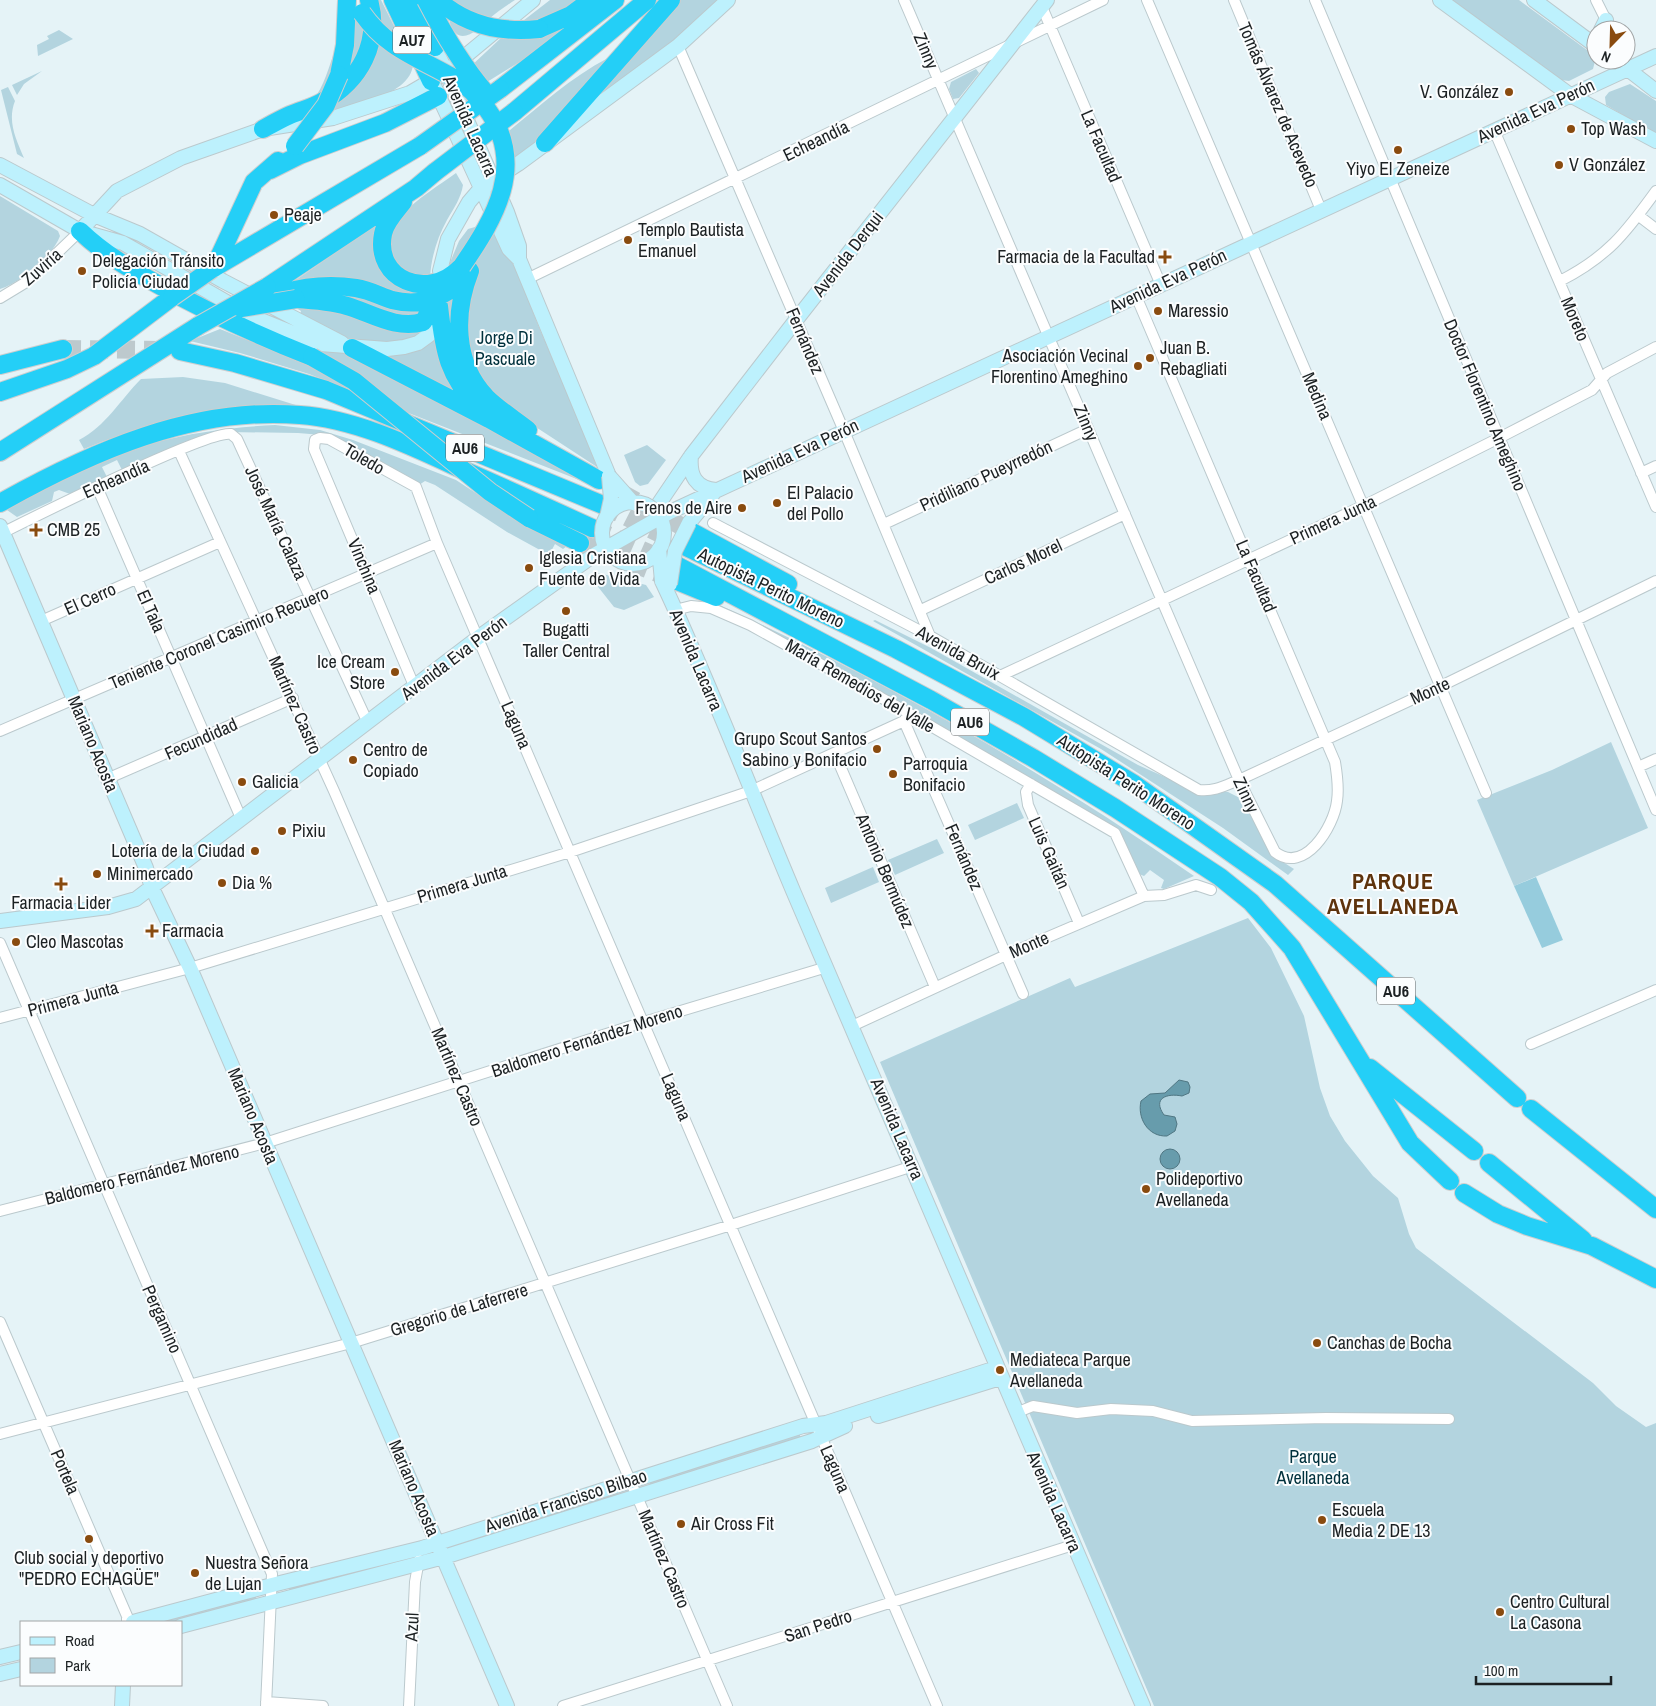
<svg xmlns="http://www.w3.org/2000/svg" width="1656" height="1706" font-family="'Archivo Narrow',sans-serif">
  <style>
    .green { fill: #b3d4df }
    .forest { fill: #96ccdd }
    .water { fill: #679cac; stroke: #507783 }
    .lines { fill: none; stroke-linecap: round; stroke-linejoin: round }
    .highway-tunnel { stroke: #bdc9cd; stroke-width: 18; stroke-dasharray: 18 9; stroke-linecap: butt }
    .street-casing { stroke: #bbc9cd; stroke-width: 12 }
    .secondary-casing { stroke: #bbc9cd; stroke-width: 16 }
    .highway-casing { stroke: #cdcecf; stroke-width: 20 }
    .street { stroke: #fff; stroke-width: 10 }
    .secondary { stroke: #bdf1fd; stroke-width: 14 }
    .highway { stroke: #24cff7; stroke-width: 18 }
    .secondary-bridge-casing { stroke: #bbc9cd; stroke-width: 16; stroke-linecap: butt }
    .highway-bridge-casing { stroke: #cdcecf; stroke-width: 20; stroke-linecap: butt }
    .secondary-bridge { stroke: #bdf1fd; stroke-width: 14 }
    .highway-bridge { stroke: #24cff7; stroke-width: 18 }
    .poi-dot { fill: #894b0f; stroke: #fbfdfe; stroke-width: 2 }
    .labels { text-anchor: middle; stroke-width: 4; stroke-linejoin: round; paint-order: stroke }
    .shield { fill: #fbfdfe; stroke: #5f6365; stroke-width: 1 }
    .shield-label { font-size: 16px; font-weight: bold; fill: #1c2123 }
    .street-label { font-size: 18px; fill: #1c2123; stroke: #fbfdfe }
    .poi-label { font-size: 18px; fill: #1c2123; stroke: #fbfdfe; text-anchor: start }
    .park-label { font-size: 18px; fill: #00313d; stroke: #fbfdfe }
    .district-label { font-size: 22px; font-weight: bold; letter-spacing: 1px; fill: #5e330c; stroke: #fbfdfe }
  </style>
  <rect width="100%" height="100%" fill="#e5f3f7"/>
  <path class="green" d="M372,0h9l32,64c-2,35 -74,44 -101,50l41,-30z
    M448,0h67c-9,6 -18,12 -26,19 -10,9 -30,31 -39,4 -2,-7 0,-15 -2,-23z
    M550,0h54l-78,58 -60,37 4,-28 32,-30z
    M680,0h41l-39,35 -92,70z
    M1452,0h67l72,53 4,8 -2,8 -24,12 -8,-1z
    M366,11h2l-10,56 -46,35c13,-17 16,-34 24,-54 5,-14 18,-28 30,-37z
    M59,30l14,9 -35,17 -1,-11 12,-6 -2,-3z
    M608,58l-53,70 -46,37 -15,-22c37,-29 72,-63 114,-85z
    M976,69l3,4 -20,25 -6,1 -4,-10 2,-7z
    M42,71l-18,13 -7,11 -5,-10z
    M1630,84l26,17v33l-50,-29 -1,-8 4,-5z
    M8,87l7,14c-8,20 1,38 9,57l-7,-4 -16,-64z
    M456,173l7,12c-2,13 -9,23 -16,35 -10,18 -16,38 -17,58 -16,-1 -30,-5 -37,-21 -18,-36 39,-66 63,-84z
    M0,196l58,35 2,5c-7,20 -40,47 -60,53z
    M384,219l-7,30 53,41 -12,7 -125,-15z
    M482,225c29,17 46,77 59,107 19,44 38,89 56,135l-75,-49 -28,-22 -20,-27 -11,-51 -17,-46 13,-31 9,-12z
    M306,292l56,2 92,-1 -2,36 -5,14 -35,-24z
    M292,305l138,20 -8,11 -27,7 -45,-2 -50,-26 1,-4z
    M237,320l115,32 245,135 -288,-113 -69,-21 -50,-12 30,-12 87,35z
    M438,335l20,60 -81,-41z
    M183,377l42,6 77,24c-20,0 -41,-2 -62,0 -54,3 -106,22 -156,42l-5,-9c27,-14 41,-40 62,-61z
    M275,425l45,5 33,10 103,40 73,48 38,18 -4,3 -8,-5 -6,11 -42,-23 -72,-47 -10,-4 -6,4 -97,-50 -24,-2 -69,-1 -107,38 -5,-10 -15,7 5,10 -37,17 -11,-4 -5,2 -2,9 -35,16 -10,-7c46,-26 95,-53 146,-67 40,-11 81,-16 122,-18z
    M647,445l19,15 -18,24 -8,2 -5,-4 -11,-27z
    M599,573l47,12 8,12 -30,13 -10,-3 -23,-29z
    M681,588c179,78 352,176 513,288l-30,13 -3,-1 3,-8 -14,-10 -6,6 -5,-2 -20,-45 -391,-219 -43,-17z
    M875,620l56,28 207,117 52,23 38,4 12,6 9,7 12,31 8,14 6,7 19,12 -6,6 -65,-47 -122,-79 -228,-128z
    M1611,742l37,86 -134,58 -37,-86 75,-30z
    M1017,803l7,15 -49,22 -7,-15z
    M937,839l7,14 -49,22 -7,-15z
    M873,867l6,15 -48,21 -6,-15z
    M1248,918l23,30 33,68 16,72 10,28 15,25 28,35 25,22 11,36 7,14 177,135 23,23 30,21 10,-4v283h-502l-274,-644 190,-84 5,9z
    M799,1433l2,5 -150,48 -2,-4z
    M617,1491l2,4 -162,51 -1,-2z
    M408,1558l-1,3 -118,29v-2z
    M255,1596l2,3 -76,23h-33z"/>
  <path class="forest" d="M1536,877l27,63 -21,8 -28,-62z"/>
  <path class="water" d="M1179,1080l9,2 2,5 -1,6 -7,3c-15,-3 -30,2 -18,19l11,2 2,7 -2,7 -8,5c-19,1 -30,-18 -26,-35l9,-7 15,-1z
    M1160 1159a10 10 0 1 1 20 0a10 10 0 1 1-20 0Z"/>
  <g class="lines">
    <path class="highway-tunnel" d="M63,349l106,1
      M620,492l70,39
      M603,505l79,40
      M592,528l82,36
      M580,543l95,37"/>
    <g class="street-casing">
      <path id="street" d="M904,0l335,780 36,72c29,23 59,-25 62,-51 2,-13 0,-27 -2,-39l-199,-466
        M1147,0l339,793
        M1234,0l87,210
        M1315,0l341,810
        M1596,0l15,30
        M1042,7l119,278
        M678,46l166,385 86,205
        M1494,130l162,377
        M1639,216l17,13
        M527,279l576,-279
        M1560,281c47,-24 65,-47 96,-90
        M0,298l28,-17 52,-50
        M179,451l155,340 393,915
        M1641,473l15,-7
        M97,487l144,331
        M713,523l217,113 269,154c15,2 27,-5 40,-10l202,-94 215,-105
        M884,524l204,-95
        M0,534c32,-16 208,-104 231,-100l6,5 131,284
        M675,610l16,-4 20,2 39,17 148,82 217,126 29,63
        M921,610l204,-96
        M41,621l179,-79
        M1000,676l363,-170 136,-68 93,-48 15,-17 49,-26
        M415,688l-101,-239 1,-9 5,-2 9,1 87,48 21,56 500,1163
        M904,721l119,273
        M0,731l437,-188
        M835,754l100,233
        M1638,767l18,-8
        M109,778l184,-80
        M1031,784l-5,8 2,13 51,118
        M0,943l272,631 -6,132
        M0,1018l190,-50 380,-116 181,-61 153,-70 5,-7
        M852,1026l154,-71 138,-59 20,-1 32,-10 15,5
        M1531,1044l125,-54
        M0,1211l265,-68 379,-121 183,-55
        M0,1322l127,294v6
        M1016,1413l17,-7 44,7 34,-4 42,2 39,10 134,-3 123,1
        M0,1434l351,-91 380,-118 182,-59
        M266,1702l57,4
        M409,1706l6,-124 4,-22
        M563,1706l510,-161"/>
    </g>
    <g class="secondary-casing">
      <path id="secondary" d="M1440,0l130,95 86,46
        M1534,0l62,46
        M1601,30l5,-10
        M443,42l-8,5 72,165 12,34v13
        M1616,60l40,31
        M435,88l74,161 10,10 90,217
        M0,165l94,50 46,19 83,47 119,62
        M0,185l80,46 43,12 128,73 69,28 67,5 17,-2 14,-4 11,-8 4,-5 5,-19
        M80,231l37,-40 64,-33 82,-29 70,-11 77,-25 36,-21 87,-72
        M440,271l8,-32 21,-37 12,-14 37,-24 160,-118 50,-46
        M691,456c-2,20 5,32 25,34
        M658,505l33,-49 105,-136 251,-320
        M670,512l986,-456
        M689,523l24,-29
        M0,526l146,342 6,20 38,80 317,738
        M662,581c48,102 88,208 132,312 117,271 232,542 349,813
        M0,921l108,-14 28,-8 343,-262 115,-82
        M878,1416l122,-38
        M133,1622l139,-37 150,-37 381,-122 23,-3 170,-55
        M181,1626l263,-69 368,-116 33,-15
        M0,1657l21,-5
        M0,1674l21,-5
        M122,1706l1,-21"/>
    </g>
    <g class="highway-casing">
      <path id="highway" d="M393,0l38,81
        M407,0l28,47
        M539,29l32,-14 20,-15
        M339,75l6,-30 2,-45
        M500,89l115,-89
        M514,112l133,-112
        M263,129c9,-5 18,-10 27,-14 11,-5 22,-7 32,-13 38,-21 59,-59 47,-102
        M545,143l126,-143
        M270,170l30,-15 85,-32 53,-27
        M403,202c-7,9 -18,20 -20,32 -9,46 45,67 77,34
        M80,231c24,23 50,38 79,54 50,28 100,51 153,72
        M214,268l40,-86 24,-21
        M212,269l208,-123
        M470,271c-16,41 -17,91 16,126 12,12 28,22 42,33
        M267,287l149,-99 19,-16
        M283,293c24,-7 48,-9 73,-5 13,2 24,8 36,12 31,8 56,-4 76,-26
        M296,299c17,1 34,2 51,7 24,7 49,24 76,16l10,-16
        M439,306c5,46 9,70 41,103
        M352,348l137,71 110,61
        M180,351l55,12 91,27 277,115
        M0,365l63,-16
        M0,392l67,-23 27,-13 78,-59
        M0,452l198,-126
        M0,503c91,-51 193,-97 300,-88 56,4 111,31 161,54 44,19 87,39 131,59
        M529,518l51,25
        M690,531l98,53
        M682,545l214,104 128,68 110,67 141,100 242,214
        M676,565l255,135 102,58 82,50 105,69 31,25 41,46 118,195 40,38
        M677,581l39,16
        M1370,1068l104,83
        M1531,1109l125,100
        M1489,1163l94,77
        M1464,1193l34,21 29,12 65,20 64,33"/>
    </g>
    <use href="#street" class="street"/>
    <use href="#secondary" class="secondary"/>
    <use href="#highway" class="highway"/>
    <g class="secondary-bridge-casing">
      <path id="secondary-bridge" d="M609,476l24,27
        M602 533a31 31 0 1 1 62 0a31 31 0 1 1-62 0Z
        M607,517l4,-18 -2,-23
        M659,549l3,32
        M594,555l76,-43
        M670,584l5,-33 14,-28"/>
    </g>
    <g class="highway-bridge-casing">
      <path id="highway-bridge" d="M426,0c17,33 35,64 59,92
        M438,0c29,26 63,33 101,29
        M362,13c26,37 58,45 95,67 13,7 21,18 30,29 40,56 8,109 -25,157
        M295,146l31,-41 13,-30
        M420,146l80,-57
        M435,172l79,-60
        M172,297l40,-28
        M241,308l55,-9
        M198,326l69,-39
        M312,357l42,24 136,111 39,26"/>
    </g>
    <use href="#secondary-bridge" class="secondary-bridge"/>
    <use href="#highway-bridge" class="highway-bridge"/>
  </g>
  <g class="poi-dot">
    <circle cx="1509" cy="92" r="5"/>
    <circle cx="1571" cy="129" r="5"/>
    <circle cx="1398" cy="150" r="5"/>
    <circle cx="1559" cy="165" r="5"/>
    <circle cx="274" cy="215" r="5"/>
    <circle cx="628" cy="240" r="5"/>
    <path d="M1162.5 249.5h5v5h5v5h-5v5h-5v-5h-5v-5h5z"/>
    <circle cx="82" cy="271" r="5"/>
    <circle cx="1158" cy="311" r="5"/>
    <circle cx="1150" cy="358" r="5"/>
    <circle cx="1138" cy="366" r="5"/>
    <circle cx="777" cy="503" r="5"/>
    <circle cx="742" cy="508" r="5"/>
    <path d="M33.5 522.5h5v5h5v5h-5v5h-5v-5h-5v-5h5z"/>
    <circle cx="529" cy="568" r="5"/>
    <circle cx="566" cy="611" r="5"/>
    <circle cx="395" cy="672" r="5"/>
    <circle cx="877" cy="749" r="5"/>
    <circle cx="353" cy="760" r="5"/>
    <circle cx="893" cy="774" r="5"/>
    <circle cx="242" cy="782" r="5"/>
    <circle cx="282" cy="831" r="5"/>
    <circle cx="255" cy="851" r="5"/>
    <circle cx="97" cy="874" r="5"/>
    <circle cx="222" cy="883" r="5"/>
    <path d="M58.5 876.5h5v5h5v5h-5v5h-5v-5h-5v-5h5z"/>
    <path d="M149.5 923.5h5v5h5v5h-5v5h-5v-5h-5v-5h5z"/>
    <circle cx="16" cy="942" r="5"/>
    <circle cx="1146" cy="1189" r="5"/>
    <circle cx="1317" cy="1343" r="5"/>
    <circle cx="1000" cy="1370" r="5"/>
    <circle cx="1322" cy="1520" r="5"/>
    <circle cx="681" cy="1524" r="5"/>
    <circle cx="89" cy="1539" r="5"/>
    <circle cx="195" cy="1573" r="5"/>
    <circle cx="1500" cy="1612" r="5"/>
  </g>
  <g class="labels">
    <g class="shield">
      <rect x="393" y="26.5" width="38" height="27" rx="4"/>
      <rect x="446" y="434.5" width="38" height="27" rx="4"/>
      <rect x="951" y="708.5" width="38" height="27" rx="4"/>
      <rect x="1377" y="977.5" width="38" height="27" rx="4"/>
    </g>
    <g class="shield-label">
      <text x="412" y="46">AU7</text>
      <text x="465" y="454">AU6</text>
      <text x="970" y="728">AU6</text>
      <text x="1396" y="997">AU6</text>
    </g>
    <g class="street-label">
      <text transform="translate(926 51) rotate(67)" y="6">Zinny</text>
      <text transform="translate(1278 105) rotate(67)" y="6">Tomás Álvarez de Acevedo</text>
      <text transform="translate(1536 111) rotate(-25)" y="6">Avenida Eva Perón</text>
      <text transform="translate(470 126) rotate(66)" y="6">Avenida Lacarra</text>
      <text transform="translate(816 141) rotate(-26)" y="6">Echeandía</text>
      <text transform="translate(1101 146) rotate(67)" y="6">La Facultad</text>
      <text transform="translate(848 254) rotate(-52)" y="6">Avenida Derqui</text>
      <text transform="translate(42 267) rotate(-41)" y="6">Zuviría</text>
      <text transform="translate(1168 281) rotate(-25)" y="6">Avenida Eva Perón</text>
      <text transform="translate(1575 319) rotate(67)" y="6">Moreto</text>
      <text transform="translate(805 341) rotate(67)" y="6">Fernández</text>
      <text transform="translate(1317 396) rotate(67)" y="6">Medina</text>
      <text transform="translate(1485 405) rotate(67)" y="6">Doctor Florentino Ameghino</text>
      <text transform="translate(1086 423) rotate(67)" y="6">Zinny</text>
      <text transform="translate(800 451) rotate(-25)" y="6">Avenida Eva Perón</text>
      <text transform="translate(364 459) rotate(30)" y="6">Toledo</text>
      <text transform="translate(986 476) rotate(-25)" y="6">Pridiliano Pueyrredón</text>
      <text transform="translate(116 479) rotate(-24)" y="6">Echeandía</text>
      <text transform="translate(1333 520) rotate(-25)" y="6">Primera Junta</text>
      <text transform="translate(276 523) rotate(65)" y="6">José María Calaza</text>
      <text transform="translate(1023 562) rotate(-25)" y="6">Carlos Morel</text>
      <text transform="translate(364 566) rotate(67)" y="6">Vinchina</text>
      <text transform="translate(1256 576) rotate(67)" y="6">La Facultad</text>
      <text transform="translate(771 588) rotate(26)" y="6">Autopista Perito Moreno</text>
      <text transform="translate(90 599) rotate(-24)" y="6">El Cerro</text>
      <text transform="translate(151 611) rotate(66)" y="6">El Tala</text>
      <text transform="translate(219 638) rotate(-23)" y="6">Teniente Coronel Casimiro Recuero</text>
      <text transform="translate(958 653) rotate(29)" y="6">Avenida Bruix</text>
      <text transform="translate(454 658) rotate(-37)" y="6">Avenida Eva Perón</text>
      <text transform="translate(696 660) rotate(67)" y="6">Avenida Lacarra</text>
      <text transform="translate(860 686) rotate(30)" y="6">María Remedios del Valle</text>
      <text transform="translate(1430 691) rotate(-25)" y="6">Monte</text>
      <text transform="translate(295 705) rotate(66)" y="6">Martínez Castro</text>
      <text transform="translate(516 725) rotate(67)" y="6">Laguna</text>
      <text transform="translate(201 739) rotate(-24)" y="6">Fecundidad</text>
      <text transform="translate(93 744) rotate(67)" y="6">Mariano Acosta</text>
      <text transform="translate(1126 782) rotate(33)" y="6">Autopista Perito Moreno</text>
      <text transform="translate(1246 795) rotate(65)" y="6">Zinny</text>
      <text transform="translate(1049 853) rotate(66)" y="6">Luis Gaitán</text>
      <text transform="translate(964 857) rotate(67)" y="6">Fernández</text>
      <text transform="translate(885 871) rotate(67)" y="6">Antonio Bermúdez</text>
      <text transform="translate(462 884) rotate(-17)" y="6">Primera Junta</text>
      <text transform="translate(1029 945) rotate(-24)" y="6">Monte</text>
      <text transform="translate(73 999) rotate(-15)" y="6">Primera Junta</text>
      <text transform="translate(587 1041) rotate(-18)" y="6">Baldomero Fernández Moreno</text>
      <text transform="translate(457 1077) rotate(67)" y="6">Martínez Castro</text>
      <text transform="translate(676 1097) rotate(67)" y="6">Laguna</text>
      <text transform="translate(253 1116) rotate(67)" y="6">Mariano Acosta</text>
      <text transform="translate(897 1129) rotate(67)" y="6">Avenida Lacarra</text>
      <text transform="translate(142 1175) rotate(-14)" y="6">Baldomero Fernández Moreno</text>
      <text transform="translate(459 1310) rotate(-17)" y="6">Gregorio de Laferrere</text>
      <text transform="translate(162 1319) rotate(66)" y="6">Pergamino</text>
      <text transform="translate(835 1469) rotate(67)" y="6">Laguna</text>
      <text transform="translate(65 1472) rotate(67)" y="6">Portela</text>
      <text transform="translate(414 1488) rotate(67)" y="6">Mariano Acosta</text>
      <text transform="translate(566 1501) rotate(-18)" y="6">Avenida Francisco Bilbao</text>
      <text transform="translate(1054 1502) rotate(66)" y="6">Avenida Lacarra</text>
      <text transform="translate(664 1559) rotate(67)" y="6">Martínez Castro</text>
      <text transform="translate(818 1626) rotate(-18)" y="6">San Pedro</text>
      <text transform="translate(412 1627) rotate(-87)" y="6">Azul</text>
    </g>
    <g class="poi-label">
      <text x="1499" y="98" text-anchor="end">V. González</text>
      <text x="1581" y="135">Top Wash</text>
      <text x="1569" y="171">V González</text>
      <text x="1398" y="175" text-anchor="middle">Yiyo El Zeneize</text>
      <text x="284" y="221">Peaje</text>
      <text x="638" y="236">Templo Bautista<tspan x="638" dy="21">Emanuel</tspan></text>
      <text x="1155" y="263" text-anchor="end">Farmacia de la Facultad</text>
      <text x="92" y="267">Delegación Tránsito<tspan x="92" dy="21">Policía Ciudad</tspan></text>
      <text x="1168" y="317">Maressio</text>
      <text x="1160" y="354">Juan B.<tspan x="1160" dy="21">Rebagliati</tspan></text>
      <text x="1128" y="362" text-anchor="end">Asociación Vecinal<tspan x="1128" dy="21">Florentino Ameghino</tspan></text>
      <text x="787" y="499">El Palacio<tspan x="787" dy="21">del Pollo</tspan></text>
      <text x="732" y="514" text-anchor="end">Frenos de Aire</text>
      <text x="47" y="536">CMB 25</text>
      <text x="539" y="564">Iglesia Cristiana<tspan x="539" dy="21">Fuente de Vida</tspan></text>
      <text x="566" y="636" text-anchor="middle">Bugatti<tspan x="566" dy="21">Taller Central</tspan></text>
      <text x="385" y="668" text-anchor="end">Ice Cream<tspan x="385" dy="21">Store</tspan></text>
      <text x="867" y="745" text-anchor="end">Grupo Scout Santos<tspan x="867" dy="21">Sabino y Bonifacio</tspan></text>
      <text x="363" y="756">Centro de<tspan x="363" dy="21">Copiado</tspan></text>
      <text x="903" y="770">Parroquia<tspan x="903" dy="21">Bonifacio</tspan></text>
      <text x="252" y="788">Galicia</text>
      <text x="292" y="837">Pixiu</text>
      <text x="245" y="857" text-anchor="end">Lotería de la Ciudad</text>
      <text x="107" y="880">Minimercado</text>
      <text x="232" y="889">Dia %</text>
      <text x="61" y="909" text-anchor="middle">Farmacia Lider</text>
      <text x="162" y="937">Farmacia</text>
      <text x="26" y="948">Cleo Mascotas</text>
      <text x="1156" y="1185">Polideportivo<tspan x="1156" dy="21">Avellaneda</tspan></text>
      <text x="1327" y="1349">Canchas de Bocha</text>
      <text x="1010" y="1366">Mediateca Parque<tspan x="1010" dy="21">Avellaneda</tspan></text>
      <text x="1332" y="1516">Escuela<tspan x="1332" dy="21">Media 2 DE 13</tspan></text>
      <text x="691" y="1530">Air Cross Fit</text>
      <text x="89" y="1564" text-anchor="middle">Club social y deportivo<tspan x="89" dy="21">"PEDRO ECHAGÜE"</tspan></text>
      <text x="205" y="1569">Nuestra Señora<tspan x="205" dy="21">de Lujan</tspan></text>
      <text x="1510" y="1608">Centro Cultural<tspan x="1510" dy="21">La Casona</tspan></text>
    </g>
    <g class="park-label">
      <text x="505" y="344">Jorge Di<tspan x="505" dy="21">Pascuale</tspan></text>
      <text x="1313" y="1463">Parque<tspan x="1313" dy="21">Avellaneda</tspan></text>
    </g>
    <g class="district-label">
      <text x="1393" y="889">PARQUE<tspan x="1393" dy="25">AVELLANEDA</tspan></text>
    </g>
  </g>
  <rect x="20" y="1621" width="162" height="65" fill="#fbfdfe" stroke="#a2a5a6"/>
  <rect x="30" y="1637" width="25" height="8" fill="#bdf1fd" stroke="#a2a5a6"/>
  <text x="65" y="1646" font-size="15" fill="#1c2123">Road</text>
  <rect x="30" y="1658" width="25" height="15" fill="#b3d4df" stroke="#a2a5a6"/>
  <text x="65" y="1671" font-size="15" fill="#1c2123">Park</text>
  <g transform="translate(1611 45) rotate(203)"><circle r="24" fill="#fbfdfe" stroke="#a2a5a6"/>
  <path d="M0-4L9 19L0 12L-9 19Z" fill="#894b0f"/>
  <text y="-8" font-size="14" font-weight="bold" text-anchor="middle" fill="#1c2123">N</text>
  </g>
  <path d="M1476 1676v8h135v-8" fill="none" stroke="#1c2123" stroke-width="2.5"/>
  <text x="1484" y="1676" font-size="15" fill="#1c2123" stroke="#fbfdfe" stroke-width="4" paint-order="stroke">100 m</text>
</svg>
